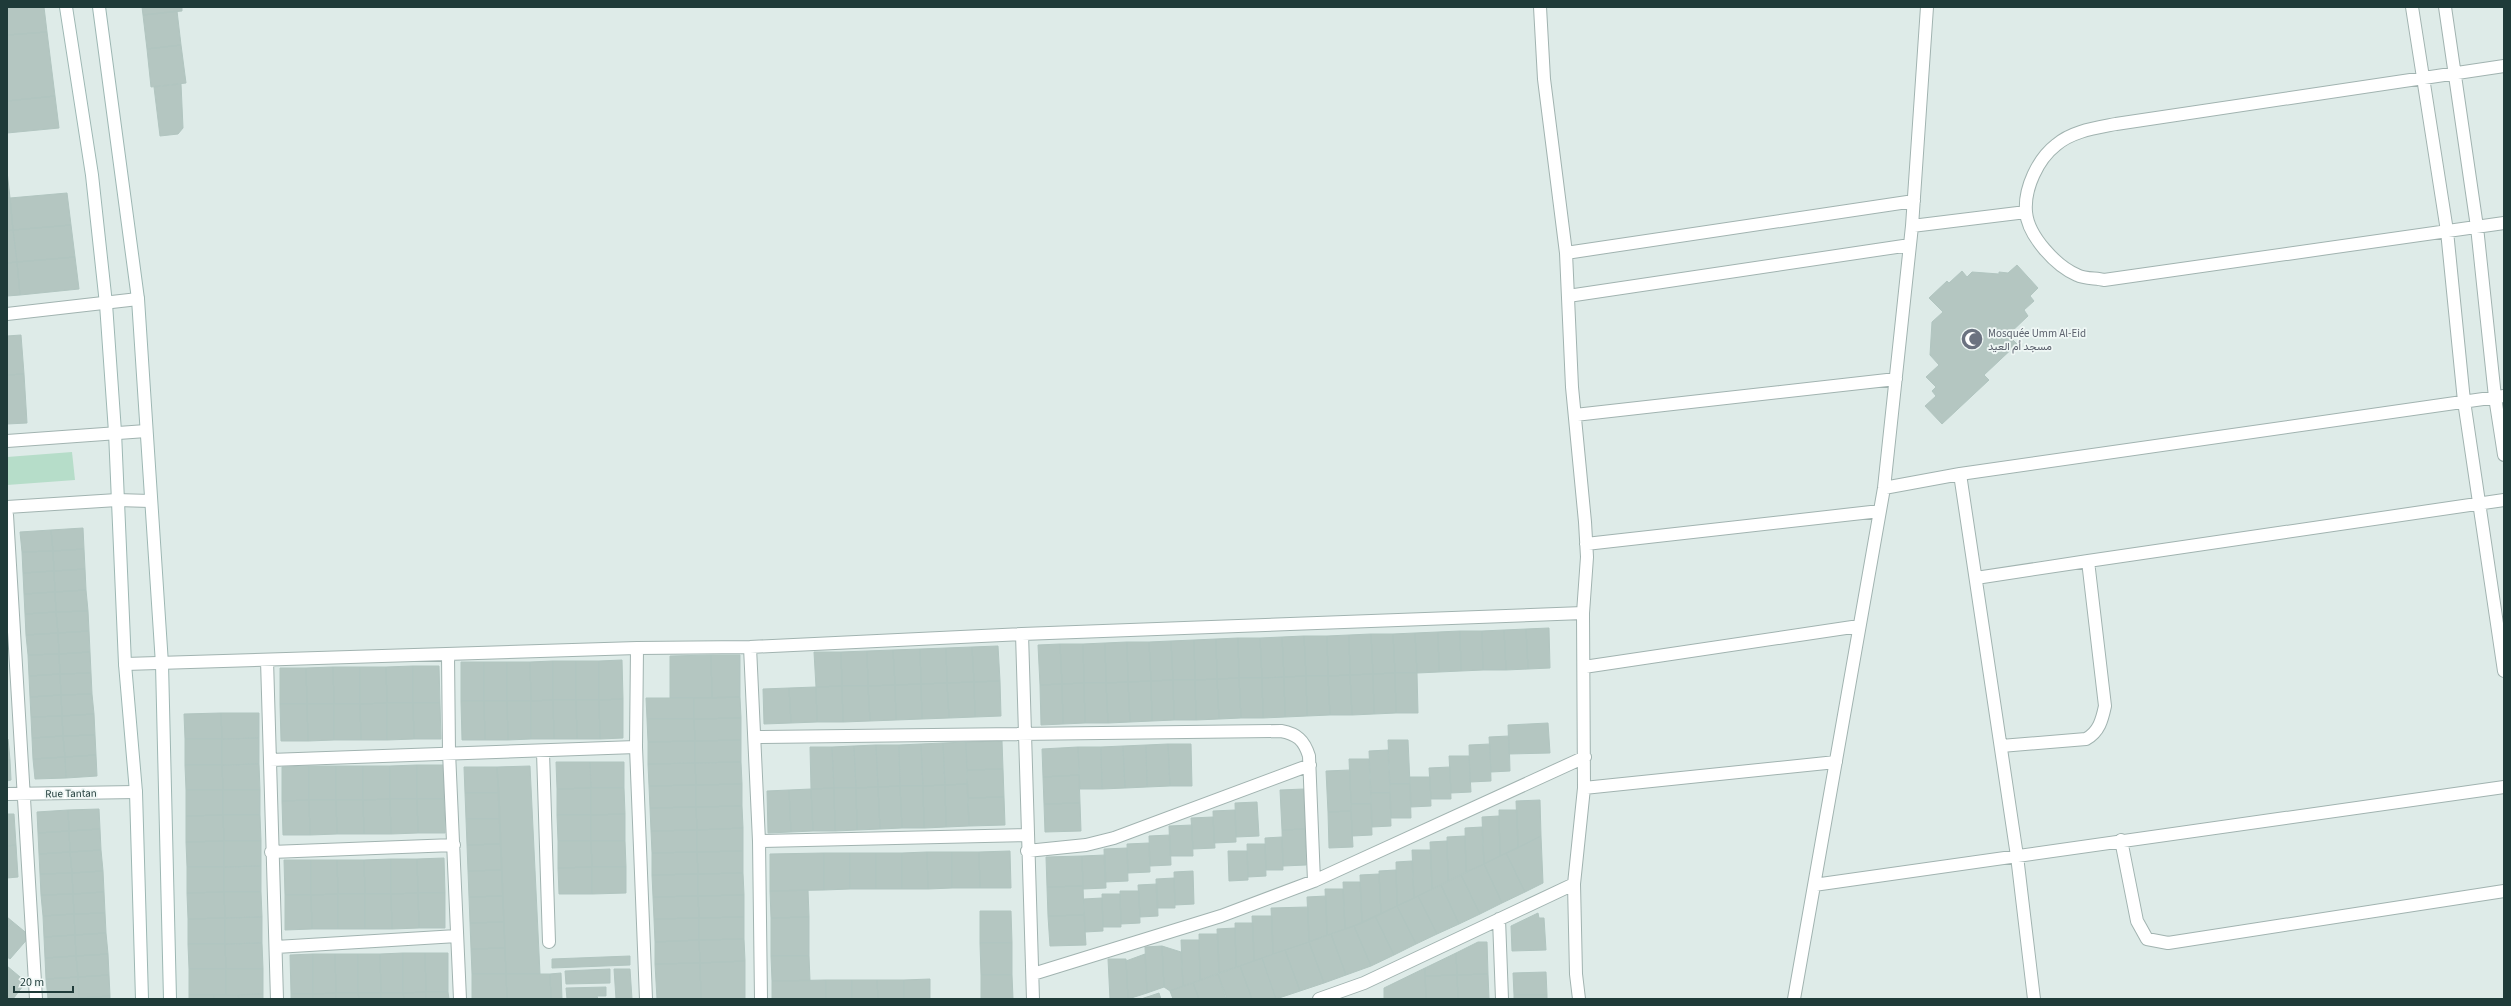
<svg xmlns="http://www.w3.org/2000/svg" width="2511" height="1006" font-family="'Source Sans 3',Vazirmatn,sans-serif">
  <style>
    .green { fill: #b6ddc9 }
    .building { fill: #b4c6c1; stroke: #b1c5c0 }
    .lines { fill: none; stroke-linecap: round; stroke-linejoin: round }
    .minor-casing { stroke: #a1b3b0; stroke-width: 14 }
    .secondary-casing { stroke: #9db7b3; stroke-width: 14 }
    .minor { stroke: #fff; stroke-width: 12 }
    .secondary { stroke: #fff; stroke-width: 12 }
    .labels { text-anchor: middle; stroke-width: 3.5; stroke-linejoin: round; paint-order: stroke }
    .worship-label { font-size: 11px; fill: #5b616d; stroke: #eff7f5; text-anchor: start }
    .street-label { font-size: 11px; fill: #1f3b39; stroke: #eff7f5 }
  </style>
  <rect width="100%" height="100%" fill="#deebe8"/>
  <path class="green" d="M72,452l3,28 -68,5v-28z"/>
  <path class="building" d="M7,7h37l3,25 -40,3z
    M142,7h40v4l-39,4z
    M177,11l4,34 -34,4 -4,-34z
    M47,32l8,64 -48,5v-66z
    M181,45l5,38 -35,4 -4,-38z
    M181,84l2,44 -5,6 -18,2 -6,-49z
    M55,96l4,32 -52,5v-32z
    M7,171l3,27h-3z
    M67,193l4,32 -58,5 -3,-32z
    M7,198h3l3,32 -6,1z
    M71,225l4,32 -58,5 -4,-32z
    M13,230l4,32 -10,1v-32z
    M75,257l4,32 -59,6 -3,-33z
    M17,262l3,33 -13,1v-33z
    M2017,265l21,23 -8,8 4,5 -10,9 4,6 -20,19 9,9 -33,31 5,5 -47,44 -17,-18 11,-10 -4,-5 4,-4 -10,-10 13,-12 -9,-10 2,-33 11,-10 -14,-14 18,-17 2,2 13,-12 5,6 5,-5 27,2v-2l9,1z
    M21,335l3,39 -17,1v-39z
    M24,374l3,49 -20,1v-49z
    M83,528l1,21 -31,2 -2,-21z
    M51,530l2,21 -31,1 -2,-20z
    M84,549l1,20 -31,2 -1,-20z
    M53,551l1,20 -31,2 -1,-21z
    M85,569l1,21 -31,2 -1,-21z
    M54,571l1,21 -31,2 -1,-21z
    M86,590l2,21 -32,1 -1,-20z
    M55,592l1,20 -31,2 -1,-20z
    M88,611l1,20 -31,2 -2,-21z
    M56,612l2,21 -32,2 -1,-21z
    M1549,628l1,40 -22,1 -2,-40z
    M1526,629l2,40 -22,1 -2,-40z
    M1504,630l2,40h-23l-1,-39z
    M89,631l1,21 -31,2 -1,-21z
    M1460,631h22l1,39 -22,1z
    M1460,631l1,40 -22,1 -1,-40z
    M1438,632l1,40 -22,1 -2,-40z
    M58,633l1,21 -31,1 -2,-20z
    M1415,633l2,40h-22l-2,-39z
    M1371,634h22l2,39 -22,1z
    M1371,634l2,40 -23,1 -1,-40z
    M1349,635l1,40 -22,1 -1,-40z
    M1304,636h23l1,40h-22z
    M1304,636l2,40 -22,1 -2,-40z
    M1282,637l2,40 -22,1 -2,-40z
    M1238,638h22l2,40h-23z
    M1238,638l1,40 -22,1 -1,-40z
    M1216,639l1,40 -22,1 -1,-40z
    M1194,640l1,40h-22l-2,-39z
    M1171,641l2,39 -22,1 -2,-39z
    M1127,642h22l2,39 -23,1z
    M1127,642l1,40 -22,1 -1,-40z
    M1105,643l1,40h-22l-1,-39z
    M1060,644h23l1,39 -22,1z
    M1060,644l2,40 -22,1 -2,-40z
    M998,646l2,35 -26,1 -2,-35z
    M972,647l2,35 -27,1 -1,-35z
    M946,648l1,35 -26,1 -1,-35z
    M920,649l1,35 -26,1 -2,-35z
    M893,650l2,35 -27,1 -1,-35z
    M867,651l1,35h-26l-1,-34z
    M90,652l1,21 -31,1 -1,-20z
    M814,652h27l1,34 -26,1z
    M59,654l1,20 -31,2 -1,-21z
    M711,655h29v42l-28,1z
    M711,655l1,43h-42v-42z
    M622,660l1,39 -24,1v-39z
    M553,661h23v39h-23z
    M553,661v39l-22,1 -1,-39z
    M576,661h23v39h-23z
    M461,662h23v39h-23z
    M484,662h23v39h-23z
    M507,662h23l1,39h-24z
    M413,666v37h-26l-1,-36z
    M413,666h26l1,37h-27z
    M333,667l1,37h-27l-1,-36z
    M333,667h27v37h-26z
    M360,667h26l1,36 -27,1z
    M280,668h26l1,36h-27z
    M91,673l1,21 -31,1 -1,-21z
    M1395,673h22l1,40h-22z
    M1395,673l1,40 -22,1 -1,-40z
    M60,674l1,21 -31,2 -1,-21z
    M1373,674l1,40 -22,1 -2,-40z
    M1350,675l2,40h-22l-2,-39z
    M1306,676h22l2,39 -23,1z
    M1306,676l1,40 -22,1 -1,-40z
    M1284,677l1,40 -22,1 -1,-40z
    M1239,678h23l1,40h-22z
    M1239,678l2,40 -22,1 -2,-40z
    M1217,679l2,40 -23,1 -1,-40z
    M1173,680h22l1,40h-22z
    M1173,680l1,40 -22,1 -1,-40z
    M1000,681l1,35 -26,1 -1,-35z
    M1151,681l1,40 -22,1 -2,-40z
    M974,682l1,35 -26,1 -2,-35z
    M1128,682l2,40 -22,1 -2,-40z
    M947,683l2,35 -27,1 -1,-35z
    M1084,683h22l2,40h-23z
    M1084,683l1,40 -22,1 -1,-40z
    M921,684l1,35 -26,1 -1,-35z
    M1062,684l1,40 -22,1 -1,-40z
    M895,685l1,35 -26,1 -2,-35z
    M842,686h26l2,35 -27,1z
    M842,686l1,36h-26l-1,-35z
    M816,687l1,35 -26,1 -2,-35z
    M789,688l2,35 -27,1 -1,-35z
    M92,694l2,20 -32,2 -1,-21z
    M61,695l1,21 -31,1 -1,-20z
    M740,697l1,21 -47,1v-21z
    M646,698h48v21h-47z
    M623,699v39l-23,1 -1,-39z
    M553,700h23l1,39h-23z
    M553,700l1,39h-23v-38z
    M576,700h23l1,39h-23z
    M461,701h23l1,39h-23z
    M484,701h23l1,39h-23z
    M507,701h24v38l-23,1z
    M387,703v37h-26l-1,-36z
    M387,703h26l1,36 -27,1z
    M413,703h27l1,36h-27z
    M280,704h27l1,37h-27z
    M307,704h27v36l-26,1z
    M334,704h26l1,36h-27z
    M221,713l1,26h-37l-1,-25z
    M221,713h38v25l-37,1z
    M94,714l1,21 -32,1 -1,-20z
    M62,716l1,20 -31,2 -1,-21z
    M741,718v22l-46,1 -1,-22z
    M647,719h47l1,22 -47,1z
    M1548,723l2,30 -41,1 -1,-29z
    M95,735l1,20 -31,2 -2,-21z
    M63,736l2,21 -32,2 -1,-21z
    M1509,736l1,35 -19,1 -2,-35z
    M259,738v26l-37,1v-26z
    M7,739h1l2,21h-3z
    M185,739h37v26h-37z
    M741,740v22l-46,1v-22z
    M1388,740h20l2,44h-20z
    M695,741v22l-47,1v-22z
    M1002,741l1,28 -36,1 -1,-28z
    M966,742l1,42 -22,1 -2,-42z
    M943,743l2,42 -22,1 -2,-42z
    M921,744l2,42h-23l-1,-41z
    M1168,744h23l1,42h-22z
    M1168,744l2,42 -23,1 -1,-42z
    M1490,744l1,37 -21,1 -1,-37z
    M876,745l2,42 -22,1 -2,-42z
    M876,745h23l1,41 -22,1z
    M1146,745l1,42 -22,1 -2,-42z
    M854,746l2,42h-22l-2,-41z
    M1123,746l2,42 -23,1 -1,-42z
    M810,747h22l2,41 -23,1z
    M1078,747l1,28 -36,2 -1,-28z
    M1078,747h23l1,42h-22z
    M1388,750l2,43h-19l-2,-42z
    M96,755l1,21 -31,2 -1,-21z
    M1449,756h20l2,36 -20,1z
    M65,757l1,21 -31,1 -2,-20z
    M1349,759h20l2,45h-20z
    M7,760h3l1,20 -4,1z
    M556,762h34l1,26 -34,1z
    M590,762h34v26h-33z
    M741,762l1,22 -46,1 -1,-22z
    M695,763l1,22 -47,1 -1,-22z
    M259,764l1,26h-37l-1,-25z
    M185,765h37l1,25h-37z
    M417,765v34h-27v-33z
    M417,765h27v34h-27z
    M309,766v34l-27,1v-34z
    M309,766h27v34h-27z
    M336,766h27v34h-27z
    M363,766h27v33l-27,1z
    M530,766l10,208h-34l-9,-207z
    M464,767h33l2,26h-34z
    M1450,767l1,32h-20l-2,-31z
    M1003,769l1,28 -36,1 -1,-28z
    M1350,770l1,41 -23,1 -2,-41z
    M1079,775l1,28 -36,1 -1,-27z
    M1410,777h20l1,29 -20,1z
    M742,784v22l-46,1v-22z
    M967,784l2,42 -23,1 -1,-42z
    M1390,784h20l1,34h-20z
    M696,785v22l-46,1 -1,-22z
    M945,785l1,42 -22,1 -1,-42z
    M900,786l2,42 -22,1 -2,-42z
    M900,786h23l1,42h-22z
    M878,787l2,42 -23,1 -1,-42z
    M591,788v27h-34v-26z
    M591,788h33l1,26 -34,1z
    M834,788l1,43h-22l-2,-42z
    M834,788h22l1,42 -22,1z
    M811,789l2,42 -22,1 -2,-42z
    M1304,789l1,40 -23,1 -2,-40z
    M186,790h37v25l-37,1z
    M223,790h37v25h-37z
    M789,790l2,42 -23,1 -1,-42z
    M465,793h34l1,26h-34z
    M1371,793h19l1,33 -19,1z
    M1004,797l1,28 -36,1 -1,-28z
    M390,799l1,35h-27l-1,-34z
    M390,799h27l1,34 -27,1z
    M417,799h27l1,34h-27z
    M309,800l1,35h-27l-1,-34z
    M309,800h27l1,34 -27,1z
    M336,800h27l1,34h-27z
    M1540,800l1,36 -23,12 -2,-47z
    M1257,802l2,34 -23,1 -1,-34z
    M1080,803l1,28 -36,1 -1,-28z
    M1351,804h20l1,31 -20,1z
    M742,806l1,22 -46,2 -1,-23z
    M696,807l1,23 -46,1 -1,-23z
    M99,809l1,20 -31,2 -1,-21z
    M68,810l1,21 -31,2 -1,-21z
    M1235,810l1,32 -22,1 -1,-32z
    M1499,810h18l1,38 -18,8z
    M1351,811l2,36 -24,1 -1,-36z
    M7,814h7l2,31 -9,1z
    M625,814v27h-34v-26z
    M223,815l1,26 -38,1v-26z
    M223,815h37l1,26h-37z
    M557,815h34v26h-33z
    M1499,816l1,40 -16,8 -2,-47z
    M1213,817l2,31 -22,1 -2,-31z
    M466,819h34l1,25 -34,1z
    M1192,825l1,31h-23l-1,-30z
    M1482,827l2,37 -18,8 -1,-44z
    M743,828v23l-46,1v-22z
    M100,829l1,21 -31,2 -1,-21z
    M1305,829l1,36 -23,1 -1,-36z
    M697,830v22l-45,1 -1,-22z
    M69,831l1,21 -31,2 -1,-21z
    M1170,835l1,30 -21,1 -1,-30z
    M1465,836l1,36 -18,9 -1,-44z
    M1541,836l2,47 -18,9 -19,-39z
    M1282,837l1,33h-17l-1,-32z
    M224,841v26h-37l-1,-25z
    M224,841h37v25l-37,1z
    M558,841h33l1,26 -34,1z
    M591,841h34l1,26h-34z
    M1447,841l1,40 -16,8 -2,-47z
    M1149,843l1,29 -22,1 -1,-29z
    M501,844l1,26 -34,1 -1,-26z
    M1247,844h18l1,32 -18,1z
    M16,845l2,32 -11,1v-32z
    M1127,848l1,33 -23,1 -1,-33z
    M101,850l2,21 -31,2 -2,-21z
    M1412,850h19l1,39 -18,9z
    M743,851v22l-45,1 -1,-22z
    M1010,851l1,37h-31l-1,-36z
    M1228,851h19l1,29 -19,1z
    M70,852l2,21 -32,1 -1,-20z
    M697,852l1,22 -46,1v-22z
    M927,852h25v36l-24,1z
    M927,852l1,37h-26v-36z
    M952,852h27l1,36h-28z
    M824,853v37l-54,1v-37z
    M824,853h26v36l-26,1z
    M850,853h26v36h-26z
    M876,853h26v36h-26z
    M1506,853l19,39 -23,11 -18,-39z
    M1105,855l1,33 -23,1 -1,-33z
    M1082,856l1,30 -36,1 -1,-30z
    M444,858l1,35h-27l-1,-34z
    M391,859v35h-26l-1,-34z
    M391,859h26l1,34 -27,1z
    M284,860h27v35h-26z
    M311,860h26l1,34 -27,1z
    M337,860h27l1,34h-27z
    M1412,861l2,37 -17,8 -1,-44z
    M1484,864l18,39 -22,11 -19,-39z
    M261,866v26h-37v-25z
    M187,867h37v25l-37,1z
    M592,867v27h-33l-1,-26z
    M592,867h34v26l-34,1z
    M502,870l1,26 -34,1 -1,-26z
    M1396,870l1,36 -16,8 -2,-43z
    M103,871l1,21 -31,2 -1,-21z
    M1193,871l1,33 -19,1 -1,-33z
    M72,873l1,21 -32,1 -1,-21z
    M743,873l1,22 -46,1v-22z
    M698,874v22l-45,1 -1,-22z
    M1379,874l2,40 -19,9 -2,-48z
    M1461,875l19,39 -21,10 -18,-39z
    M1174,878l1,30h-18l-1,-29z
    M1343,882h17l2,41 -17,6z
    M1157,884l1,32 -18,1 -2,-32z
    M1441,885l18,39 -22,10 -19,-38z
    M1083,886l1,29 -36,1 -1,-29z
    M1325,889h18l2,40 -18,6z
    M808,890l1,27 -38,1 -1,-27z
    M1120,891h19l1,32 -19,1z
    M104,892l1,21 -31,1 -1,-20z
    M224,892l1,26 -37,1 -1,-26z
    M224,892h37l1,25 -37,1z
    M418,893l1,35 -27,1 -1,-35z
    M418,893h27v35h-26z
    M73,894l1,20 -31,2 -2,-21z
    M338,894v35h-26l-1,-34z
    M338,894h27v35h-27z
    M365,894h26l1,35h-27z
    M1102,894h18l1,33h-18z
    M285,895h26l1,34 -27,1z
    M744,895v22l-45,1 -1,-22z
    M503,896l1,26 -34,1 -1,-26z
    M698,896l1,22 -45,1 -1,-22z
    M1326,896l1,39 -18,7 -2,-45z
    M1418,896l19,38 -21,10 -19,-38z
    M1102,898l1,33 -18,1 -1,-33z
    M1397,906l19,38 -22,11 -19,-39z
    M1308,907l1,35 -36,12 -2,-46z
    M980,911h31l1,32h-32z
    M105,913l1,20 -31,2 -1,-21z
    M1538,913l1,5h5l2,32 -34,1 -1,-25z
    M74,914l1,21 -31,2 -1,-21z
    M1084,915l2,30 -36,1 -2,-30z
    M1252,916h20l1,38 -19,7z
    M1375,916l19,39 -23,11 -17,-40z
    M7,917l6,5 -6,6z
    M262,917v26l-37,1v-26z
    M744,917v22l-45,1v-22z
    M809,917v39h-38v-38z
    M225,918v26h-37v-25z
    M699,918v22l-44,2 -1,-23z
    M13,922l17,14 -20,23 -3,-2v-29z
    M504,922l1,26 -34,1 -1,-26z
    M1235,923h18l1,38 -18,6z
    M1354,926l17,40 -25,9 -15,-41z
    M1235,928l1,39 -17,6 -2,-44z
    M106,933l2,21 -32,2 -1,-21z
    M1199,934h19l1,39 -19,7z
    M1331,934l15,41 -22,8 -15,-41z
    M75,935l1,21 -31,2 -1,-21z
    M744,939l1,22 -45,2 -1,-23z
    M699,940l1,23 -45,1v-22z
    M1181,940h18l1,40 -17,6z
    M1309,942l15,41 -24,8 -15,-41z
    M1478,942h9l1,32 -31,1 -1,-22z
    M262,943l1,26h-37l-1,-25z
    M980,943h32v32h-31z
    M188,944h37l1,25h-37z
    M1162,946l2,41 -17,6 -2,-46z
    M1162,946l19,6 2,34 -13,5 -6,-4z
    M505,948l1,26h-34l-1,-25z
    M1285,950l15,41 -24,8 -14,-41z
    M403,953v40h-22l-1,-39z
    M403,953h22l1,39 -23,1z
    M425,953h23v39h-22z
    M1456,953l1,22 -32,1v-8z
    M108,954l1,21 -31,2 -2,-21z
    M313,954v40h-22l-1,-39z
    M313,954h22l1,39 -23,1z
    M335,954h23v39h-22z
    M358,954h22l1,39h-23z
    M1145,954l2,39 -19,6 -2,-38z
    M76,956l2,21 -32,2 -1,-21z
    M630,956v9l-78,3v-9z
    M771,956h38l1,25h-38z
    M1262,958l14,41h-24l-12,-33z
    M1108,959h18l2,40h-18z
    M745,961v38h-44l-1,-36z
    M700,963l1,36h-44l-2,-35z
    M7,966l19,16 -13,17 -6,-1z
    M1240,966l12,33h-25l-9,-25z
    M1425,968l1,31h-42v-11z
    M189,969h37v26h-37z
    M226,969h37v25l-37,1z
    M610,969v14l-44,1 -1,-13z
    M614,969h16l2,30h-16z
    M1546,972l1,23h-33l-1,-22z
    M561,973l1,26h-11l-1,-25z
    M472,974h34l1,25h-35z
    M506,974h44l1,25h-44z
    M1218,974l8,25h-27l-6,-16z
    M1488,974l1,25h-31l-1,-24z
    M109,975l1,21 -31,2 -1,-21z
    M981,975h31l1,24h-32z
    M1457,975l1,24h-32l-1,-23z
    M78,977l1,21 -31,1 -2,-20z
    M930,979v20h-26v-19z
    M826,980h26v19h-26z
    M826,980v19h-54v-18z
    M852,980h25l1,19h-26z
    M877,980h27v19h-26z
    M1193,983l6,16h-26l-3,-8z
    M606,987v9h-9l1,3h-31l-1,-11z
    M426,992v7h-22l-1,-6z
    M426,992h22l1,7h-23z
    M336,993v6h-23v-5z
    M336,993h22l1,6h-23z
    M358,993h23v6h-22z
    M381,993h22l1,6h-23z
    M1159,993l2,6h-20z
    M263,994v5h-24l-1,-4z
    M291,994h22v5h-22z
    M189,995h25v4h-25z
    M214,995h24l1,4h-25z
    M1514,995h33v4h-33z
    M110,996v3h-31v-1z"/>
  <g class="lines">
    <g class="minor-casing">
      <path id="minor" d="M1540,7l4,72 22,174 6,134 13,135 2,35 -4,56
        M2412,7l35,224 17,170 40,270
        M2445,7l32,220 18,170 9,58
        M2504,66l-388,58c-20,4 -44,7 -60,21 -18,14 -32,43 -30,67 2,24 30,54 51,63 8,4 19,3 27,5l400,-57
        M1912,226l114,-14
        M1566,253l348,-52
        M1568,296l342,-51
        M7,314l131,-15
        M1575,415l321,-36
        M7,441l139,-10
        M1960,474l544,-78
        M1884,488l76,-14 57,382 17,143
        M7,507l110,-7 33,1
        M7,515l29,484
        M1586,544l294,-33
        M2088,561l416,-61
        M1976,578l112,-17 17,145c-3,14 -6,26 -19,33l-85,7
        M1022,634l11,365
        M750,647l9,194 2,158
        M637,648l-1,99 10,252
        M448,655l1,97 11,247
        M267,660l10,339
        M125,664l512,-16 113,-1 272,-13 561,-21 1,175 -10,96 2,90 3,25
        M1584,667l275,-41
        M755,737l526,-6c16,3 23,9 28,25l5,125
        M543,752l6,190
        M270,760l366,-13
        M1584,788l252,-26
        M7,794l129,-2
        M2121,840l16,81 10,18 21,4 336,-52
        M759,841l268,-6
        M1027,851l59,-6 28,-7 196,-73
        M271,852l183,-7
        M1814,885l690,-98
        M1499,919l3,80
        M276,947l181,-11
        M1033,974l188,-58 93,-35 271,-124
        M1319,999l45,-16 210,-99
        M1794,999l90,-511 28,-262 15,-219"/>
    </g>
    <g class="secondary-casing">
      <path id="secondary" d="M66,7l26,168 14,129 9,128 10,232 11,128 6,207
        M99,7l39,292 24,365 8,335"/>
    </g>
    <use href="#minor" class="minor"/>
    <use href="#secondary" class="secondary"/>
  </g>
  <defs>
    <g id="mosque-disc" transform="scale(1.15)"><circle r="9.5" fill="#6b7280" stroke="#eff7f5"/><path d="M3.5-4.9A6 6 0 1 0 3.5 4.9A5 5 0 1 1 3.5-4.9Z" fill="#fff"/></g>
  </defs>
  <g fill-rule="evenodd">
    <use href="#mosque-disc" x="1972" y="339"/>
  </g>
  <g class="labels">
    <g class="worship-label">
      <text x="1988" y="337">Mosquée Umm Al-Eid<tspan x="1988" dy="13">مسجد أم العيد</tspan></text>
    </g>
    <g class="street-label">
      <text transform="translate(71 793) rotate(-1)" y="4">Rue Tantan</text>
    </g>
  </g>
  <rect width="2511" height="1006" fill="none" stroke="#1f3b39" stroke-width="16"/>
  <path d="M14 986v6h59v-6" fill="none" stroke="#1f3b39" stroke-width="2"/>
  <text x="20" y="986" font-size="12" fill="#1f3b39" stroke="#eff7f5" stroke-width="3" paint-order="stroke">20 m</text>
</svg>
